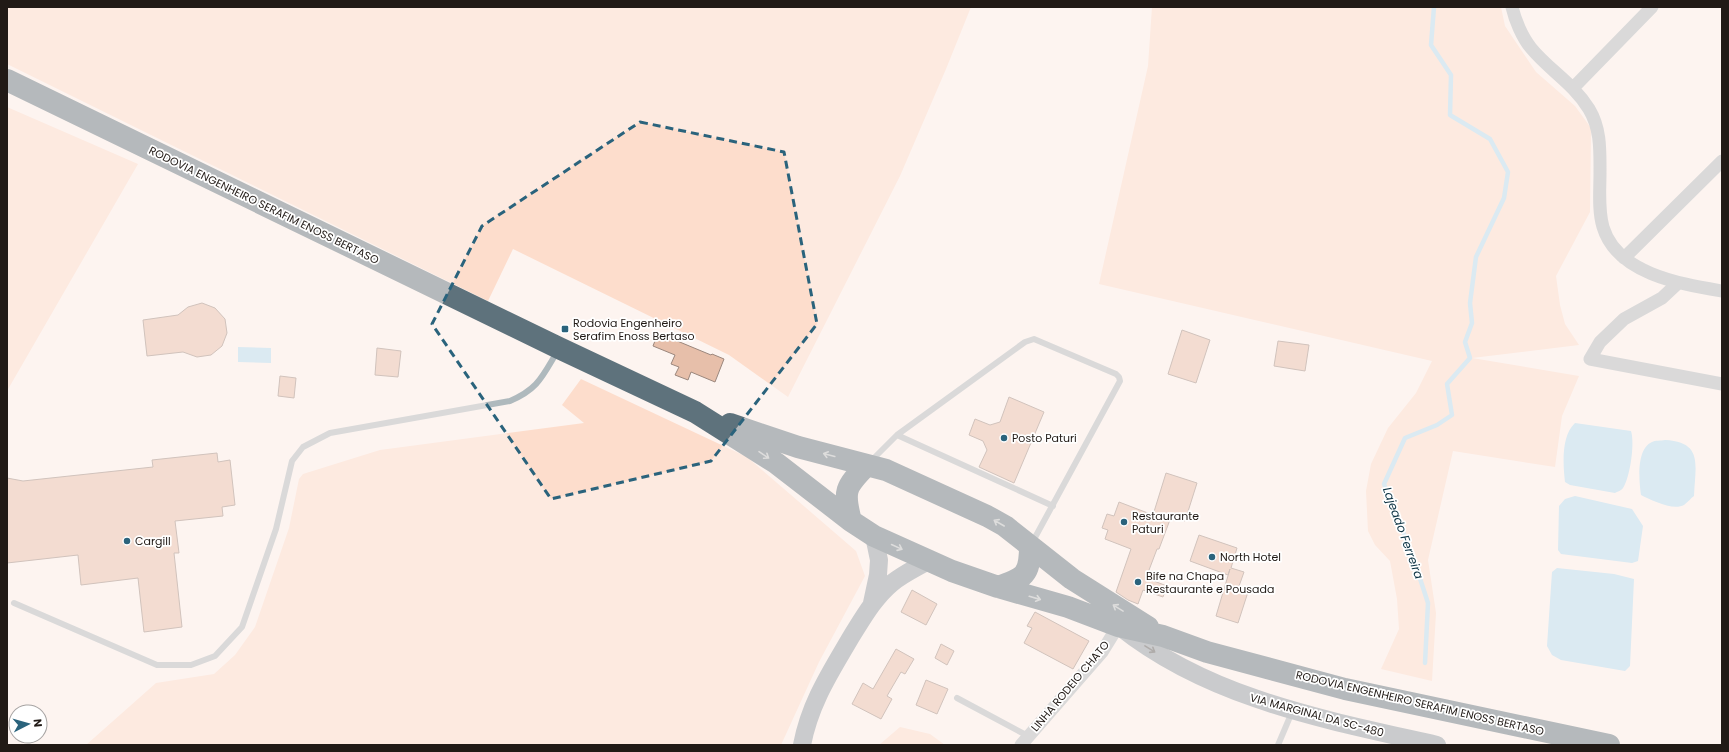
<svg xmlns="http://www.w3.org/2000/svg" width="1729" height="752" font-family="Poppins,sans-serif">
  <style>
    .green { fill: #fdddcc }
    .water { fill: #b1ddf3 }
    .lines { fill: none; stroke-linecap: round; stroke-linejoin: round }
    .stream { stroke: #b1ddf3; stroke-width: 4.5 }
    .building { fill: #e7bfaa; stroke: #9b877d }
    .lane { stroke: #afb9bd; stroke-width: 6 }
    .street { stroke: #afb9bd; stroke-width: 13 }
    .secondary { stroke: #8c9aa2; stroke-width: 18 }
    .highway { stroke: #5e727c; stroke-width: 22 }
    .oneway { stroke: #b7c0c4 }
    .oneway2 { stroke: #515455 }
    .marked { fill: none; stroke: #2a637c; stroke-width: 3; stroke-dasharray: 8 5; stroke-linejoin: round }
    .poi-dot { fill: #2a637c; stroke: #fff; stroke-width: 1.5 }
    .labels { text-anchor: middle; stroke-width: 3.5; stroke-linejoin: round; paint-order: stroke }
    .street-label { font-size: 11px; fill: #211a16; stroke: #fff }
    .poi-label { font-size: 11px; fill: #211a16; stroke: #fff; text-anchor: start }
    .water-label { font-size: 12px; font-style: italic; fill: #0e3444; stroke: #fff }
  </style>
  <rect width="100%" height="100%" fill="#fdf4f0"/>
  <path class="green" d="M7,7h964l-25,62 -46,107 -112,221 -59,-42 -216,-106 -25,52 -481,-237z
    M1152,7h349l4,19 31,46 39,34 16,22 -1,84 -34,64 4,29 5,19 14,21 -107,13 107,18 -17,40 -7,51 -102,-16 -25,109 8,53 -4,68 -51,-12 18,-40 -2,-30 -7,-38 -15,-16 -7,-14 -2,-40 5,-27 17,-36 28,-35 16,-32 -333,-77 49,-218z
    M7,107l131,57 -131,227z
    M581,379l166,78 109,94 9,25 -46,86 -38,83h-695l70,-62 58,-9 21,-19 20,-28 34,-99 10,-49 4,-5 77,-24 204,-27 -22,-18z
    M900,727l30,7 15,11h-66z"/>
  <path class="water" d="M238,347l33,1v15l-33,-1z
    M1575,423l56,8c4,12 -1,47 -8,57 -1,2 -6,4 -8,5l-45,-8 -5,-3c-2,-18 -4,-46 10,-59z
    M1665,440c39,2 30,26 29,56 -3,2 -6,6 -10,9 -11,6 -33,-5 -43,-10 -2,-14 -5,-46 11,-53 3,-2 9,-1 13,-2z
    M1575,496l57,13 11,17 -5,35 -6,2 -71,-9 -3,-4 1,-44 6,-7z
    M1557,568l57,6 20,5 -4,87 -5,5 -64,-11 -9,-5 -5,-9 5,-74z"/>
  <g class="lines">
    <path class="stream" d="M1425,663l3,-60 -16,-49 -28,-70 21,-46 32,-13 15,-10 -5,-31 23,-26 -5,-16 7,-19 -2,-20 6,-46 28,-59 4,-26 -18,-33 -40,-24 1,-40 -20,-30 3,-38"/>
  </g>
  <path class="building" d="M202,303l13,5 10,11 2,14 -5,13 -11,9 -14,2 -14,-5 -36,4 -4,-36 35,-5 10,-8z
    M1182,330l28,10 -14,43 -28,-9z
    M658,333l53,22 1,-1 12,5 -9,23 -24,-10 -3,8 -13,-5 4,-8 -8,-3 4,-9 -22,-9z
    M1278,341l31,4 -4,26 -31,-5z
    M377,348l24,3 -3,26 -23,-2z
    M280,376l16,2 -2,20 -16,-2z
    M1009,397l35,15 -30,71 -35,-16 8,-17 -4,-9 -14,-6 6,-16 15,6 10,-3z
    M217,453l1,9 12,-2 5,45 -13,2 1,9 -48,5 4,32h-5l8,74 -38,5 -6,-54 -57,7 -3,-30 -71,8v-85l16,3 130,-14 -1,-7z
    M1166,473l31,10 -12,38 -14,-4 -12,32h-2l-11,29 21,8 -4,11 -20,-7 -5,14 -10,-4 -12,-8 15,-43 -26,-10 3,-9 -6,-2 5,-14 7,2 5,-14 34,13z
    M1199,535l38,13 -6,20 13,4 -6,17 10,3 -10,31 -22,-7 14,-47 -2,6 -38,-14z
    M912,590l25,14 -11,21 -25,-13z
    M1035,612l54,29 -16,28 -49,-26 8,-15 -5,-2z
    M941,644l13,7 -7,14 -12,-7z
    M896,649l18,10 -9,15 -4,-2 -14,24 5,3 -11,20 -29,-15 11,-21 10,6z
    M926,680l22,9 -11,25 -21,-9z"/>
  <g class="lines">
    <path class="lane" d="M897,435l156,71
      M871,461l26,-26 128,-93 9,-3 82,35 3,3 1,4 -88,162
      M14,603l143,62h34l24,-9 27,-29 34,-98 16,-68 11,-14 27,-14 180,-32c28,-12 32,-24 47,-49
      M957,698l71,38
      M1278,745l14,-33"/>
    <path class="street" d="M1512,7c3,13 10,30 19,41 18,22 42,35 58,61 12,20 11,41 11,64 0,18 -2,37 3,54 14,47 78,57 119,64
      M1574,87l78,-80
      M1624,258l98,-97
      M1678,283l-16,15 -38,21 -24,23 -10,17 132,25
      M1021,745l81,-93 16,-26"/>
    <path class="secondary" d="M872,603l6,-28 1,-15 -5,-24
      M1120,627c90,72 207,93 317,118
      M802,745c8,-42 28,-72 49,-108 12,-19 23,-39 41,-54 11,-9 24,-15 36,-22"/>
    <path class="highway" d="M7,80l552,268 136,64 81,51 75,58 23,15 78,35 46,16 70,20 50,19 45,10 44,16 138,37 264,56
      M730,424l68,23 88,23 101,46 18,10 67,53 76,48
      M851,521c-8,-30 -6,-34 16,-56
      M998,587c26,-9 32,-11 32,-41"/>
  </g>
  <defs><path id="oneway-shaft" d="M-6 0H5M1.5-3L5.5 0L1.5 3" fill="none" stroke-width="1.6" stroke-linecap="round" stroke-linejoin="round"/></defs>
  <g class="oneway">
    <use href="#oneway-shaft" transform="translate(764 455) rotate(34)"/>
    <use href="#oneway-shaft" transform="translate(829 455) rotate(-165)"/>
    <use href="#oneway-shaft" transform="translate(999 523) rotate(-150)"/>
    <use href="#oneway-shaft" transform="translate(897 547) rotate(25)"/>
    <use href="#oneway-shaft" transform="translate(1035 598) rotate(16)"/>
    <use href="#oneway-shaft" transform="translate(1118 608) rotate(-148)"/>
  </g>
  <use class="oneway2" href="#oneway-shaft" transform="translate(1150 649) rotate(32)"/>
  <path d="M0 0H1729V752H0ZM640,122l144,30 33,172 -106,137 -160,38 -119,-175 50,-98z" fill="#fdf4f0" fill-opacity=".55" fill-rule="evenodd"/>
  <path class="marked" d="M640,122l144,30 33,172 -106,137 -160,38 -119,-175 50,-98z"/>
  <g class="poi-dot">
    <rect x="561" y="325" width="8" height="8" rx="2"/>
    <circle cx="1004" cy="438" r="4"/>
    <circle cx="1124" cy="522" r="4"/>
    <circle cx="127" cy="541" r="4"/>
    <circle cx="1212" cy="557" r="4"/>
    <circle cx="1138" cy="582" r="4"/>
  </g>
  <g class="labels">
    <g class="street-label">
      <text transform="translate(264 205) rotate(26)" y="4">RODOVIA ENGENHEIRO SERAFIM ENOSS BERTASO</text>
      <text transform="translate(1070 686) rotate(-50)" y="4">LINHA RODEIO CHATO</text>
      <text transform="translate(1420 703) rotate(13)" y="4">RODOVIA ENGENHEIRO SERAFIM ENOSS BERTASO</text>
      <text transform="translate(1317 715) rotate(15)" y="4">VIA MARGINAL DA SC-480</text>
    </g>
    <g class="poi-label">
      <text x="573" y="327">Rodovia Engenheiro<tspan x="573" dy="13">Serafim Enoss Bertaso</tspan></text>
      <text x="1012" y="442">Posto Paturi</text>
      <text x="1132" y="520">Restaurante<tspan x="1132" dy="13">Paturi</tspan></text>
      <text x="135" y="545">Cargill</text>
      <text x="1220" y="561">North Hotel</text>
      <text x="1146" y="580">Bife na Chapa<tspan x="1146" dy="13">Restaurante e Pousada</tspan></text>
    </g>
    <g class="water-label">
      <text transform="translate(1403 533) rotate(70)" y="4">Lajeado Ferreira</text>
    </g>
  </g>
  <rect width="1729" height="752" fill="none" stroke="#211a16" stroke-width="16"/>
  <g transform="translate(28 724) rotate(84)"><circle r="19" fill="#ffffff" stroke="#a6a3a2"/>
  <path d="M0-3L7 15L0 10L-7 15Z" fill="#2a637c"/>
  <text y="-6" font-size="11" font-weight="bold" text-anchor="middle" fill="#211a16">N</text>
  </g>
</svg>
